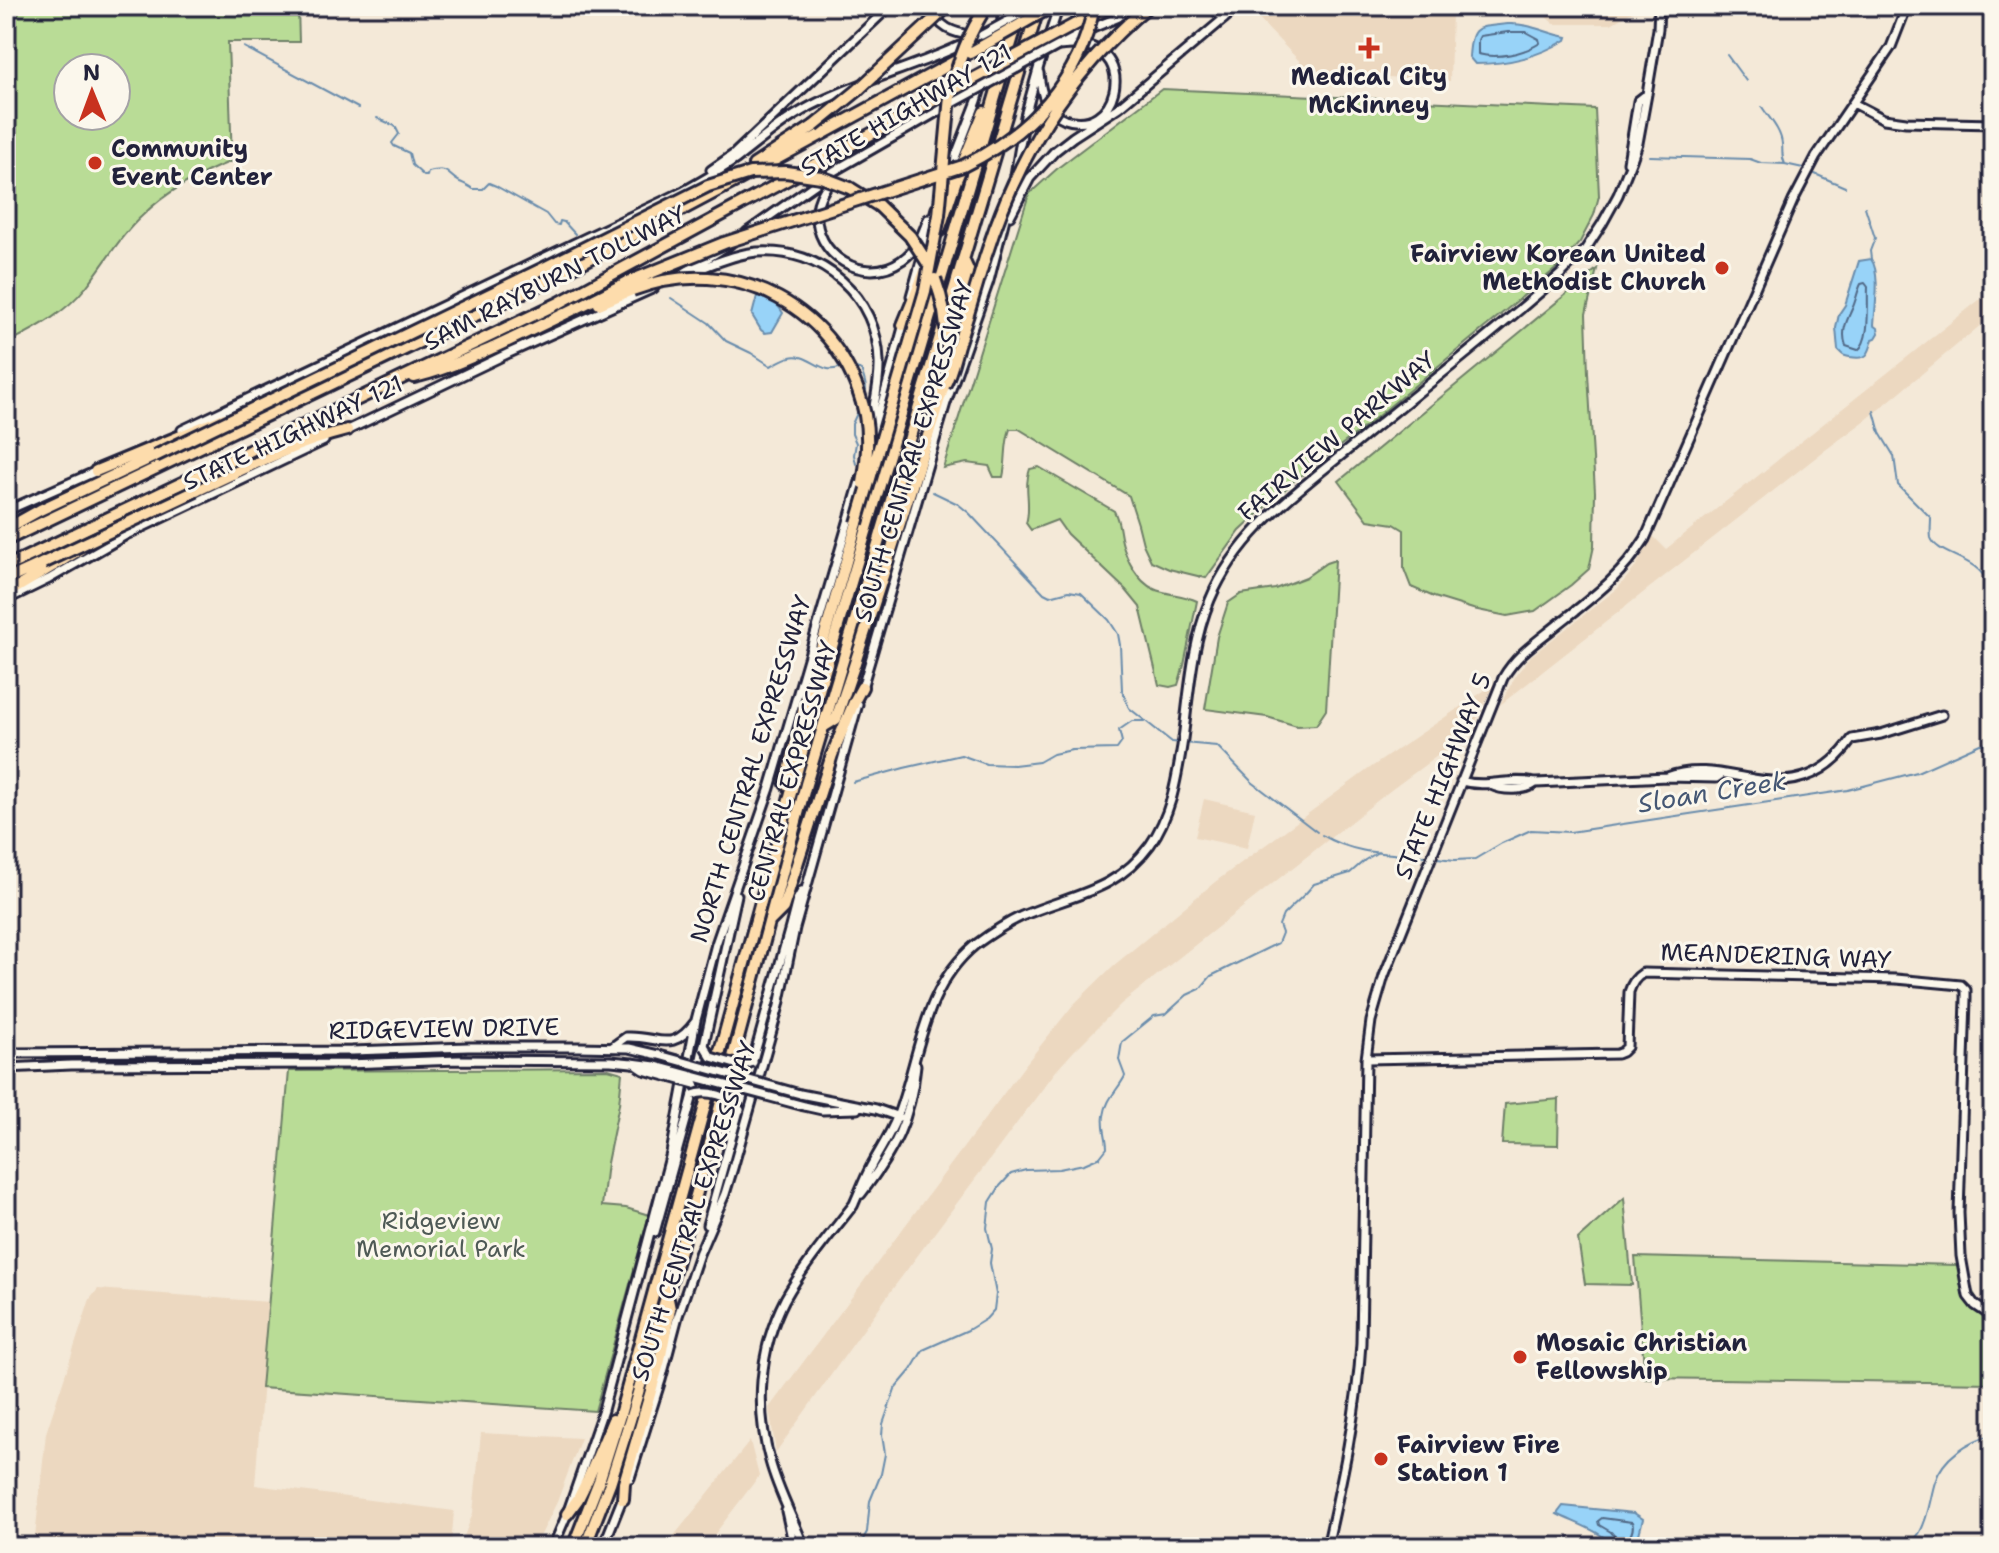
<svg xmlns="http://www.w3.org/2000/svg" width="1999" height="1553" font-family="'Shantell Sans',sans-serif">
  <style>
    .built { fill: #ecd8c0 }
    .green { fill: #b9dc96; stroke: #6e7f68; stroke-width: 2; fill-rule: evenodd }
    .water { fill: #98d3f8; stroke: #698cac; stroke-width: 2 }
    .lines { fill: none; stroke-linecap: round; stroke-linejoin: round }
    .shore { stroke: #516987; stroke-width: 2 }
    .stream { stroke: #698cac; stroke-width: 2 }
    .secondary-casing { stroke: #22223b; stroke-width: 13 }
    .highway-casing { stroke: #22223b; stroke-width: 16 }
    .secondary { stroke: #fbf7ec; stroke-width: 7 }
    .highway { stroke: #fddcac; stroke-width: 10 }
    .secondary-bridge-casing { stroke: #22223b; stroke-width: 13; stroke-linecap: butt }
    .highway-bridge-casing { stroke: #22223b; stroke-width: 16; stroke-linecap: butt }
    .secondary-bridge { stroke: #fbf7ec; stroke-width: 7 }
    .highway-bridge { stroke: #fddcac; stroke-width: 10 }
    .poi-dot { fill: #c8321e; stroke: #fbf7ec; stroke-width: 3 }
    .labels { text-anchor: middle; stroke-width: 6; stroke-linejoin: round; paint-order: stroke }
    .poi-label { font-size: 24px; font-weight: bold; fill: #22223b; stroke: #fbf7ec; text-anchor: start }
    .street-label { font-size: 24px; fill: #22223b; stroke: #fbf7ec }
    .park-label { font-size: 24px; fill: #4f5a56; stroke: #fbf7ec }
    .water-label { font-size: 26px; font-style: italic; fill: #455774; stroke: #fbf7ec }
  </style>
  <rect width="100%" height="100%" fill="#f4e9d8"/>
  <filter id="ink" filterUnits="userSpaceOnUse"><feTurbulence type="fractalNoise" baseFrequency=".0125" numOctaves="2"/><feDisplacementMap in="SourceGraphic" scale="16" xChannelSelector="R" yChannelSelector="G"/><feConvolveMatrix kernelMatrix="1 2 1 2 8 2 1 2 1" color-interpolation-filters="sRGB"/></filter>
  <g filter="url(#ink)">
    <path class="built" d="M1253,6h390l-32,18h-57l-11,-10 -91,-2 -2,69 -140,-9 -61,-63z
      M1993,289v26l-127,105 -42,31 -324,254 16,-30 15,-19 86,-67 17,-20 19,-33 13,13z
      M1494,684l-23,47 -80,59 -225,178 -45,36 -47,47 -18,20 -165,220 -115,161 -7,-44 256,-343 48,-60 40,-39 102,-84 155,-114z
      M1204,799l51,12 -8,37 -52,-11z
      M98,1289l171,13 -14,183 199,26 -3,36h-417l12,-114 44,-134z
      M481,1433l100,5 -24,64 -22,45h-75l13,-34z
      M750,1441l9,35 -54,71h-40z"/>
    <path class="green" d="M6,6h292l1,36h-71l4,119c-33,13 -64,29 -89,54 -23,21 -38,48 -57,72 -20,25 -47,40 -75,54l-5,-13zM68,68h48v48h-48z
      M1162,89l433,20 4,87 -5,19 -14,27 -22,25 -192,159 -72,55 -54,50 -34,47 -37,-9 -18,-8 -8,-17 -5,-20 -9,-28 -110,-67h-9c-6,17 -3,31 -7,48h-9l-5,-11 -22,-3 -24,5 86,-274 30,-27z
      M1597,269l-11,45 2,59 7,119 -1,54 -5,23 -18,16 -36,26 -28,5 -34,-7 -39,-12 -23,-10 -7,-18v-39l-10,-6 -26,-4 -29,-39z
      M1039,467l75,44c6,11 5,20 8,31 4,17 15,39 32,47 13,6 29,5 43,12l-13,64 -6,20 -8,2 -11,-2 -19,-78 -14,-17 -59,-56 -10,-14 -26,10 -5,-7c6,-18 -3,-36 4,-54z
      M1335,560l-9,150 -10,15 -19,1 -30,-9 -62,-8 12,-72 11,-34 13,-9 34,-5 31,-12 20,-14z
      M608,1069l14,4 -3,31 -12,59 -5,43 24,2 23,7 -54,196 -334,-23 28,-317z
      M1559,1099l-1,46 -56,-1 3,-40z
      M1624,1198l8,87 -47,-1 -7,-45z
      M1635,1257l322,8 36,61v57l-348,-5z"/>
    <path class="water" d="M1508,24c22,-1 37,9 59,13l-1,3c-29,17 -57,24 -91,24l-6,-7c2,-34 8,-29 39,-33z
      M1871,259c10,14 4,48 3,66l4,3 1,5 -3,5 -3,1c-4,16 -6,21 -23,18 -9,-2 -5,0 -12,-7l-2,-22 3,-14 6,-9 14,-44z
      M757,296c12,-1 20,7 26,17l-11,19 -7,1 -4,-3 -9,-15z
      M1563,1506l71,7 9,6 -5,19 -5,9h-18c-16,-17 -38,-23 -58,-33z"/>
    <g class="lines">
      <path class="shore" d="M1508,32h18l13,7 1,4c-17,11 -43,16 -62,11v-14l2,-4z
        M1865,283l3,4c-1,18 3,53 -10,63l-12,-4c-5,-14 0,-24 6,-37 4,-8 5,-17 9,-25z
        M1602,1518l30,4c3,7 -2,15 -6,21l-5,1 -10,-12 -12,-7 -1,-4z"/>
      <path class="stream" d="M244,47l114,61
        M1727,55l19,26
        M1762,107c7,11 19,23 20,37 1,8 -1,12 3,20l18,4
        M377,118l18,8 4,8 -7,9 2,3 15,7 3,12 12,11h3l1,-4c23,-5 17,2 32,10 4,2 9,4 13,7h10l6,-6 7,3 50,28 8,10 5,1 1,-4 4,1 11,12
        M1650,156l100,3 11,4 24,1
        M1815,174l30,13
        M1865,207l10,31 -5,13 1,8
        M671,298l38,25 17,18 25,12 20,13c6,-3 13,-8 19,-9 19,-5 32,20 51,10
        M851,366l10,4c4,10 7,20 3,30
        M1874,411l6,22 14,23 4,29 33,33c0,6 -1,15 0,20 7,19 46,17 58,47 3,8 1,21 4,32
        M856,464l-2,-9 2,-12 -4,-9v-10l7,-15
        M933,492l25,12 11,9 75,80 6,3 19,-5 12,2 28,27 9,14 2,11 2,45 7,18 43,34 45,4 35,36 65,50
        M853,782l51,-14 57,-13 25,9 28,1 25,-3 14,-8 19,-4 45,-1 5,-7 -3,-12 13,-9h12
        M1322,835c33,20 66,18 104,21
        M1437,858l18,2 20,-1 27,-16 29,-13 39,2 278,-42 69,-18 63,-28 13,-1
        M859,1547l8,-15 3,-31 11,-27 4,-20 -3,-19 1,-11 12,-35 16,-19 12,-20 45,-20 18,-11 8,-9 2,-16 -6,-31 2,-14 -5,-21 3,-26 10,-16 11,-12 15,-4 33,-1 25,-5 16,-7 7,-9c0,-11 -5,-21 -3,-32 2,-17 14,-26 21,-40l-6,-16 3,-18 32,-26 12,-2 21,-19 13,-6 11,-13 67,-33 4,-10 -3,-8 4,-10 23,-22 8,-9 36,-11 15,-13 13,-8
        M1908,1547c4,-5 9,-10 12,-15 9,-16 10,-34 15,-50 7,-24 34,-42 58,-47"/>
      <g class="secondary-casing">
        <path id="secondary" d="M930,6c8,22 23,27 44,30
          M1211,6l13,13
          M1000,27l6,-21
          M1063,43l32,-16 48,-20
          M1039,73c2,20 6,38 26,46 52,18 72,-66 18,-74 -8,-1 -17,1 -25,1
          M1853,103l31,16 22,3 87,2
          M1628,162l10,-61 9,-7
          M711,170l23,-16 156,-148
          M1015,175l10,-59 14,-50 20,-60
          M832,177c-6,11 -14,20 -15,33 -4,45 47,77 85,50 15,-10 20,-25 26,-41
          M944,186l33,-85 19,-62
          M1010,216l20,-38 25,-27 18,-14 46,-30 120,-101
          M747,232l87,-61 115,-66
          M693,271c21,-7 42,-17 64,-19 65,-5 121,45 122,110 1,22 -6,45 -9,67
          M676,278l54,-34
          M911,296l25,-88
          M182,430l500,-238c18,-10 36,-20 53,-32 25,-19 47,-39 76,-54 55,-28 116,-42 171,-71
          M346,431l163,-78 145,-65
          M870,447l34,-123
          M6,511l93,-41
          M6,600l43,-21 77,-44 198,-94
          M862,688l84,-285 43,-122 20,-78
          M1667,777c29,-11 57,-3 86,2 43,8 75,-5 99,-40l29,-5 61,-19
          M1461,781c28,8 46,-4 75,2l131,-6 49,1 6,-4
          M1491,785c12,6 34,6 45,-2
          M612,1047l14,-10c32,-2 45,18 69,-15
          M6,1053l346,-2 116,-4h111l50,1 30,7
          M1366,1059l251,-5 5,-2 5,-5 2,-55c3,-9 6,-14 14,-19l253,6 65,6 5,5v9l-7,214 2,43 7,40 7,9 18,12
          M6,1068l65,-3 276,-1 112,-4 152,1 21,2
          M800,1094l76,15 23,8
          M804,1106l18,4 35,-1
          M861,1194c33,-43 50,-74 55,-129
          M853,1206c6,-13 11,-27 18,-40 9,-17 19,-31 26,-49 23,-60 25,-128 78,-172 15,-11 30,-21 47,-29 50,-22 93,-23 128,-71 21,-30 26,-63 32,-99 7,-48 9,-101 28,-146 30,-72 94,-113 151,-161 67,-55 136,-108 201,-166l23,-23 17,-26 16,-29 14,-35 6,-17 9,-49 11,-65 1,-23
          M707,1225l83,-298 7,-27 5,-9
          M655,1232l38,-137 44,-200
          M630,1478l31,-98 17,-64 21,-62 26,-60 8,-26 46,-162 16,-78 63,-224
          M786,1511l8,36
          M553,1547l14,-33 36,-104 68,-257 25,-133 20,-76 54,-156 91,-310
          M603,1547l20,-50
          M804,1547c-11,-29 -26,-56 -34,-86 -15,-53 -11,-112 15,-162 19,-34 45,-64 69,-95
          M1327,1547c15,-67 30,-135 34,-204l5,-284 5,-38 13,-45 119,-298c12,-21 30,-34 48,-48 36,-29 69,-51 94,-91l148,-338 23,-44 75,-110 16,-41"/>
      </g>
      <g class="highway-casing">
        <path id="highway" d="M1074,25l38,-19
          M754,165l60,-39
          M850,188l29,18
          M939,231l17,-51 28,-68
          M599,304l33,-14
          M903,325l23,-56
          M955,342l13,-72 -5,-11
          M414,377c28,-6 55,-19 81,-30 45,-21 89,-42 133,-65
          M96,471l128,-53
          M196,491c49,-23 98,-48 151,-61
          M6,529l34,-19 115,-54
          M6,540l547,-262 183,-97 229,-125
          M6,567l553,-264 399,-216
          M6,580l37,-17
          M6,594l75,-45
          M823,727l13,-8 17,-50 91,-283
          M786,784l19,-80 52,-181
          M770,921l13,-13 49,-153 23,-55 7,-13
          M623,1499l1,-16 36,-123 10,-51 -2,-10
          M567,1514l11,-15 10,-20 25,-59
          M573,1547l26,-66 21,-66 200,-728 202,-681
          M585,1547l25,-64 20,-63 67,-228 109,-408 233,-778"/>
      </g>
      <use href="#secondary" class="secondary"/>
      <use href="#highway" class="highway"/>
      <g class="secondary-bridge-casing">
        <path id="secondary-bridge" d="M982,35l53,-29
          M955,102l103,-56
          M705,1047l6,10 31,9 11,-4
          M659,1055l141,39
          M632,1063l23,3 149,40
          M638,1066l6,4 51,14
          M693,1095c13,-6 40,1 47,15"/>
      </g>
      <g class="highway-bridge-casing">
        <path id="highway-bridge" d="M970,53l83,-47
          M958,87l116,-62
          M814,126l43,-35 91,-85
          M879,206l31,30 19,29
          M935,279c11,29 14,57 11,89
          M628,282l96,-39 239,-77c67,-33 117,-85 131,-160
          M632,290c102,-39 210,18 233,125 4,22 2,46 -2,68
          M944,386c7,-12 10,-27 14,-41 10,-29 18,-58 27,-87 32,-102 81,-182 163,-252
          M155,456l391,-189 162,-81 42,-13 36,-1 35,5 29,11
          M857,523l68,-232 14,-76 11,-119c7,-33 18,-62 37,-90
          M43,563l153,-72"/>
      </g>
      <use href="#secondary-bridge" class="secondary-bridge"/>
      <use href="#highway-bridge" class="highway-bridge"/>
    </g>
  </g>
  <g class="poi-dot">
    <path d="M1365 36h8v8h8v8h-8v8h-8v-8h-8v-8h8z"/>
    <circle cx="95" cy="163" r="8"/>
    <circle cx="1722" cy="268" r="8"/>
    <circle cx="1520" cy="1357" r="8"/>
    <circle cx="1381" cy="1459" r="8"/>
  </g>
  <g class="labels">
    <g class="poi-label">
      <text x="1369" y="85" text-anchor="middle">Medical City<tspan x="1369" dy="28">McKinney</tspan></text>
      <text x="111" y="157">Community<tspan x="111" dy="28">Event Center</tspan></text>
      <text x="1706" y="262" text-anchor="end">Fairview Korean United<tspan x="1706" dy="28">Methodist Church</tspan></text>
      <text x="1536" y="1351">Mosaic Christian<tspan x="1536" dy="28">Fellowship</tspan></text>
      <text x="1397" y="1453">Fairview Fire<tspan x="1397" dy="28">Station 1</tspan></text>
    </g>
    <g class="street-label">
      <text transform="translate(906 110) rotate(-30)" y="8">STATE HIGHWAY 121</text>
      <text transform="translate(555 278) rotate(-27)" y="8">SAM RAYBURN TOLLWAY</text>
      <text transform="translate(293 433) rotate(-25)" y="8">STATE HIGHWAY 121</text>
      <text transform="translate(1337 436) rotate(-40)" y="8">FAIRVIEW PARKWAY</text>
      <text transform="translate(914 451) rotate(-73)" y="8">SOUTH CENTRAL EXPRESSWAY</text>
      <text transform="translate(751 769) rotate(-73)" y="8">NORTH CENTRAL EXPRESSWAY</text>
      <text transform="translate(792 771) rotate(-74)" y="8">CENTRAL EXPRESSWAY</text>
      <text transform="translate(1443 776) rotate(-68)" y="8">STATE HIGHWAY 5</text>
      <text transform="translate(1776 956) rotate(2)" y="8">MEANDERING WAY</text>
      <text transform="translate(444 1029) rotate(-1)" y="8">RIDGEVIEW DRIVE</text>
      <text transform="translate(694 1211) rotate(-72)" y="8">SOUTH CENTRAL EXPRESSWAY</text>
    </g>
    <g class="park-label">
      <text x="441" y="1229">Ridgeview<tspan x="441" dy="28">Memorial Park</tspan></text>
    </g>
    <g class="water-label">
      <text transform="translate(1712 792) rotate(-9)" y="9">Sloan Creek</text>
    </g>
  </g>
  <rect width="1999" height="1553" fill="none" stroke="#fbf7ec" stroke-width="32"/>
  <rect x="16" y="16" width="1967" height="1521" fill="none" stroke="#22223b" stroke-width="3" filter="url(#ink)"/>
  <g transform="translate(92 92) rotate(359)"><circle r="38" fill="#fbf7ec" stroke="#a4a2a5" stroke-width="2"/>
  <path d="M0-6L14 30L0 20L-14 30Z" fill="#c8321e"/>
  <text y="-12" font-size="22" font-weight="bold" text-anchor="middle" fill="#22223b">N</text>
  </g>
</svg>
